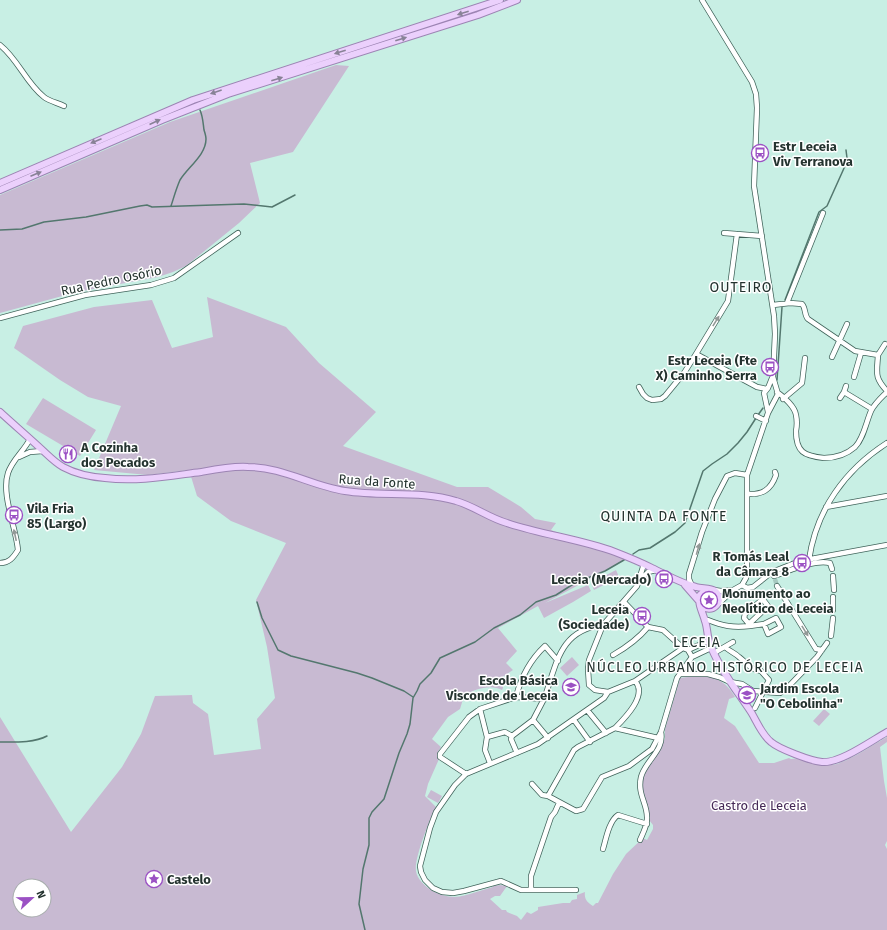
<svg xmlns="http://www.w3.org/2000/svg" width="887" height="930" font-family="'Fira Sans',sans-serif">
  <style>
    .green { fill: #c8bad2; fill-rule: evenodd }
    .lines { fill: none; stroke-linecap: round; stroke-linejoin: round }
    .stream { stroke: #53776e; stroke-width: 1.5 }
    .minor-tunnel { stroke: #a7c9c0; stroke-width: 4.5; stroke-dasharray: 4.5 2; stroke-linecap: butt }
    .minor-casing { stroke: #41645b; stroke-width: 6 }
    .major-casing { stroke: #9c84b3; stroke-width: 8 }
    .minor { stroke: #fff; stroke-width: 4.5 }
    .major { stroke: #ebd0fc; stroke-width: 6 }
    .oneway { fill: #888296 }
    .oneway2 { fill: #929997 }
    .labels { text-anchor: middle; stroke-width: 3; stroke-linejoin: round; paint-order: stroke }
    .poi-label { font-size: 13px; font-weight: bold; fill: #24332f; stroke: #fff; text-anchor: start }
    .street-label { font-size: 13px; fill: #24332f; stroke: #fff }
    .park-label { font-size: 13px; fill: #462a57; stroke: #fff }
    .neighbourhood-label { font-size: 14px; letter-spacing: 1px; fill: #24332f; stroke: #fff }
  </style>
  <rect width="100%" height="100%" fill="#c8efe4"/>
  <path class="green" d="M336,65l13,1 -56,86 -43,11 10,40 -21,20 -53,43 -13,6 -15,5 -81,15 -77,21v-118l170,-73z
    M207,297l79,30 33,36 57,49 -33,34 114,41h31l33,20 14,12 21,4 -5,7 76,29 -82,44 43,-18 3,6 -18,11 -29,16 -6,-12 -40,22 19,23 -11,12 7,7 -12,8 2,10 -1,2c-11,-6 -28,-1 -38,6l-4,13 -12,8 -16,22 9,8 -3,5 1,7 -11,25 -3,12 11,11c-6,12 -22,51 -20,64 1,8 9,15 15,19 7,4 15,7 24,7 12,-1 26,-7 38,-10v-1l7,-1 7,1 -7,10h-5l-5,3 12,11h4l1,2 10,4 4,4 6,-8 4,2 7,-4v-3l25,-4h7l2,-3 5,-1v-4l8,-3c-1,7 2,10 8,14l3,-3h2l15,-29 13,-20 17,-16 4,2 6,-11v-4l-4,-5 -7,-27 1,-14 1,-5 18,-32 3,-3v-10l15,-51c25,-3 41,-5 55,19l-6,2 -5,19 11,8 24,37h15l15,-5 2,1c14,-3 26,6 40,6 13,0 43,-21 56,-28v5l-7,5 4,34 3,17v43l-2,4 2,4v81h-887v-213l71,115 51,-65 19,-33 14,-38 37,-1 1,8 15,11 6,41 47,-6 -4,-30 18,-21 -8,-51 -11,-47 30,-57 -55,-22 -34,-25 -8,-26 -41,5 -54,-5 27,-64 -33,-9 -28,-17 -46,-32 9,-22 71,-19 58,-7 20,48 41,-11zM20,886h24v24h-24z
    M43,398l53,32 -16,26 -54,-32z
    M616,570l3,7 -25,13 -3,-7z
    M572,657l7,8 -12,11 -7,-8z
    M824,709l6,5 -11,12 -6,-5z
    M431,790l11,6 -4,7 -11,-6z"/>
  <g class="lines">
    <path class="stream" d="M171,206c3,-9 5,-17 9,-26 8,-13 26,-25 26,-41 0,-3 -1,-6 -2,-9 -1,-7 -1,-13 -4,-20
      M0,230l22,-1 22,-7 42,-5 54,-11 7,-1 5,2 92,-3 28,3 23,-12
      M785,300l34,-88 8,-6 18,-40 2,-8 -1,-8
      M777,380l5,-73
      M758,415l5,-7
      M633,554l6,-4 11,-2 25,-16 10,-9 18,-52 9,-7 15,-10 11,-11 9,-11 9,-14
      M257,602l5,16 16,32 13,6 66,17 15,5 32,13 9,6
      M0,742c14,0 34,1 47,-6
      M365,930l-6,-26 4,-35 6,-24v-27l3,-6 12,-13 15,-46 8,-19 3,-10 3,-26 4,-7 3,-7 11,-11 9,-15 35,-16 19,-14 26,-13 16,-13 20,-7 19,-12 30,-12 19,-11"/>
    <path class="minor-tunnel" d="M775,579l2,7
      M756,591l5,6"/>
    <g class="minor-casing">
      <path id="minor" d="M702,0l50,82 4,12 1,14 -3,78 20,130 1,18 -2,43 5,17 -10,19 -21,62v98l-1,5 -4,7 -9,5 -16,15
        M0,45c18,14 26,38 44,52 5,4 14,6 20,9
        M724,233l38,3
        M787,303l36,-90
        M773,305l17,-2 12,1c4,4 2,11 6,15l47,32 23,4c-1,18 -4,22 9,36
        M0,318l85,-23 66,-10 23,-7 64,-45
        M696,354l61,33 10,2
        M878,355l7,-11
        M832,357l15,-33
        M854,377l7,-24
        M639,387l4,7 4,4 5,2 9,-1 4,-3 19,-23 12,-19 32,-53 9,-67
        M777,392c7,5 18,15 19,23 1,5 1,11 0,16 0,21 8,25 28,27 11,0 23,-4 31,-11 9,-9 11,-25 16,-36 4,-8 10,-13 16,-19
        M844,392l2,-6
        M840,398l4,-6 28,17
        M783,399l19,-16 3,-25
        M768,412l-4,-19 4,-5 4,-10
        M756,416l10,5
        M19,457l11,-5 13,-1
        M747,494c15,1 24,-4 29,-19l-1,-3
        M826,507l61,-11
        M809,560c7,-50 36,-90 78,-117
        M0,563c9,0 13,-5 18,-13 -2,-23 -17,-55 -10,-77 4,-13 16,-22 22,-34
        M774,576c15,-5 41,-17 56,-13l2,6
        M833,576l1,14
        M641,579l7,-7 8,-2
        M742,585l5,3 6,-1 19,-15 28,-11 87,-16
        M692,586l-3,-7v-5l13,-42 13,-33 12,-23 8,-3 12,2
        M777,586l39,63 6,1
        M714,590l7,1 12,-1
        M761,597l7,9 -19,18 -5,-6 1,-4 18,-15
        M624,602l24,25
        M833,610v-13
        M708,620c15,6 25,8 42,6
        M749,624l1,2 14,-2 12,-6 5,9 -13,7 -4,-10
        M648,627l15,3 20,18 5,2
        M831,636l2,-18
        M725,647c4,4 10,6 14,10 8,6 11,13 22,14l8,9 -14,28
        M688,650l4,7 19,-9
        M688,650l20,-9
        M714,653l19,-11
        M613,655c14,-8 25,-16 35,-28
        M680,674h28l11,3 11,5 12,2 11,7 27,2 7,-5 30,-31 10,-14
        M608,692l-13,-2 -6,-5 -1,-16 1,-9 14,-35 34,-39 7,-22
        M516,697c5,-20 13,-36 29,-51l13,15
        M544,699c13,-35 15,-69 59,-74
        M480,709l7,28 -2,13 5,13
        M587,710l19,23
        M533,720l15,18
        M574,720l16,22
        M615,728c10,-10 33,-33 20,-47
        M512,736l-1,3 6,14
        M487,737l18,-5 7,4
        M466,774l-26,-17v-3l29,-37 11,-8 36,-12 28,2 -11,21 -21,16
        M532,784l10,11 6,1 28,15 7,-2 19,-32 27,-11 23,-17 9,-17 16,-54 15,-21
        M548,796l26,-46 4,-3 37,-19 43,10
        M640,840c3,-7 7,-14 7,-21 1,-15 -10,-24 -6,-42 4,-16 24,-27 20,-45
        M603,849c3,-10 6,-28 15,-34l29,9
        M531,890v-14l20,-59 4,-5 4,-9
        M576,890h-55l-20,-9 -37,10 -11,2 -11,-1 -9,-4 -8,-8 -4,-8 -1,-6 10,-38 6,-16 19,-27 11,-11 72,-30 66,-46 4,-6 27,-11 48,-33"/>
    </g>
    <g class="major-casing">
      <path id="major" d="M0,183l193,-83 307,-100
        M0,190l162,-70 66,-26 250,-79 39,-15
        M0,412c13,12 26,23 39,35 8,7 15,15 24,20 13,7 28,10 42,11 32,4 64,-2 96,-6 16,-3 31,-6 47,-5 34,0 64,19 97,24 36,6 76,-1 111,10 18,5 33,17 51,22 36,12 73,16 108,29 13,5 25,10 37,16 15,7 28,15 44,19 6,2 14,0 19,4 11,9 -3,26 -15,13
        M685,585l14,16
        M707,589l-7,6c-3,8 3,18 5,26 3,8 2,18 6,26 10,24 26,44 40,65 6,10 11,23 20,30 8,7 40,19 51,20 17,2 49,-21 65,-30"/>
    </g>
    <use href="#minor" class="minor"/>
    <use href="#major" class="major"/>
  </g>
  <defs><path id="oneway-solid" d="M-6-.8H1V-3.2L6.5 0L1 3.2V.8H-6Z"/></defs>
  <g class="oneway">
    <use href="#oneway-solid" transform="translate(463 13) rotate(162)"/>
    <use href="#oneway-solid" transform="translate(401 39) rotate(-18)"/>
    <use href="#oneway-solid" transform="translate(340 52) rotate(163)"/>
    <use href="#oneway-solid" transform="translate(277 79) rotate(-18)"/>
    <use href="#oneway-solid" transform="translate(216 92) rotate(161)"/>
    <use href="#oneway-solid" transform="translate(155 122) rotate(-24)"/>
    <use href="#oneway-solid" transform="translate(96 141) rotate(157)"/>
    <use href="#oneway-solid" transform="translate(36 174) rotate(-23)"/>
  </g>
  <g class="oneway2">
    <use href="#oneway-solid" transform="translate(716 321) rotate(-58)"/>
    <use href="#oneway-solid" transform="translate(15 535) rotate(-102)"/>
    <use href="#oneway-solid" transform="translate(698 549) rotate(-74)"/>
    <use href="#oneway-solid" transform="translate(805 631) rotate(58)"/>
  </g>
  <defs>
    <g id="bus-ring" transform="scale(0.9)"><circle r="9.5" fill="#fff" stroke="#9b51c4" stroke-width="1.5"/><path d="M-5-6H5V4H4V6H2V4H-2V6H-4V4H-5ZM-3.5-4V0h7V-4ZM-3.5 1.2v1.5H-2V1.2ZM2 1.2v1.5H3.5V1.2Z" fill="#9b51c4"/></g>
    <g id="restaurant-ring" transform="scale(0.9)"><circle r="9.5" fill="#fff" stroke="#9b51c4" stroke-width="1.5"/><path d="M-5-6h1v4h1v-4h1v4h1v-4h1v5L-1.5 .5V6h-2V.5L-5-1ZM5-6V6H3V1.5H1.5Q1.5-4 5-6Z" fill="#9b51c4"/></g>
    <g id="sight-ring" transform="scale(0.9)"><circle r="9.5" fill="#fff" stroke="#9b51c4" stroke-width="1.5"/><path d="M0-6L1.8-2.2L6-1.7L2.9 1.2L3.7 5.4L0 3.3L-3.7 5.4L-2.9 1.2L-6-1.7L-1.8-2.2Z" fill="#9b51c4"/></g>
    <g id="school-ring" transform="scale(0.9)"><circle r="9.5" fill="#fff" stroke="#9b51c4" stroke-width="1.5"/><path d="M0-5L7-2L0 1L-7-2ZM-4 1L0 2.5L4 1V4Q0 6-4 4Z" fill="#9b51c4"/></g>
  </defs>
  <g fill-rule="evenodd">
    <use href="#bus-ring" x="760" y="153"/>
    <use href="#bus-ring" x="770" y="367"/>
    <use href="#restaurant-ring" x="68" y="454"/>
    <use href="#bus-ring" x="14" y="515"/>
    <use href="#bus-ring" x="802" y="563"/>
    <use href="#bus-ring" x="664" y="579"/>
    <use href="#sight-ring" x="709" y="600"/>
    <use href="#bus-ring" x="642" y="616"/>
    <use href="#school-ring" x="571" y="687"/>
    <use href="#school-ring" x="747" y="695"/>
    <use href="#sight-ring" x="154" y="879"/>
  </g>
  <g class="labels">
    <g class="poi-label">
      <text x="773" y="151">Estr Leceia<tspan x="773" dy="15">Viv Terranova</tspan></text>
      <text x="757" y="365" text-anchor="end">Estr Leceia (Fte<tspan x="757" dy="15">X) Caminho Serra</tspan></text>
      <text x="81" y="452">A Cozinha<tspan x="81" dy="15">dos Pecados</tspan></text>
      <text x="27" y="513">Vila Fria<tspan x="27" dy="15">85 (Largo)</tspan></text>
      <text x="789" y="561" text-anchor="end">R Tomás Leal<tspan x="789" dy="15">da Câmara 8</tspan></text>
      <text x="651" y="584" text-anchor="end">Leceia (Mercado)</text>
      <text x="722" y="598">Monumento ao<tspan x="722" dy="15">Neolítico de Leceia</tspan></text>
      <text x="629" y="614" text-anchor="end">Leceia<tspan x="629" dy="15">(Sociedade)</tspan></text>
      <text x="558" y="685" text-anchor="end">Escola Básica<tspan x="558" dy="15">Visconde de Leceia</tspan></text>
      <text x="760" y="693">Jardim Escola<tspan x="760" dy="15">"O Cebolinha"</tspan></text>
      <text x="167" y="884">Castelo</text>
    </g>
    <g class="street-label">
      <text transform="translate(111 280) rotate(-12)" y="5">Rua Pedro Osório</text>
      <text transform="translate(377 481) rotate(4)" y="5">Rua da Fonte</text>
    </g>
    <g class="park-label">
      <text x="759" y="810">Castro de Leceia</text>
    </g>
    <g class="neighbourhood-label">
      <text x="741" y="292">OUTEIRO</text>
      <text x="664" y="521">QUINTA DA FONTE</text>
      <text x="697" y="647">LECEIA</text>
      <text x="725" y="672">NÚCLEO URBANO HISTÓRICO DE LECEIA</text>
    </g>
  </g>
  <g transform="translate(32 898) rotate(68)"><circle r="19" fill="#ffffff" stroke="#a7adac"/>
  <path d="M0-3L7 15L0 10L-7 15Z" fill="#9b51c4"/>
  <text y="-6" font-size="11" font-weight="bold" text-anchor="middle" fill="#24332f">N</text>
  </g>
</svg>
